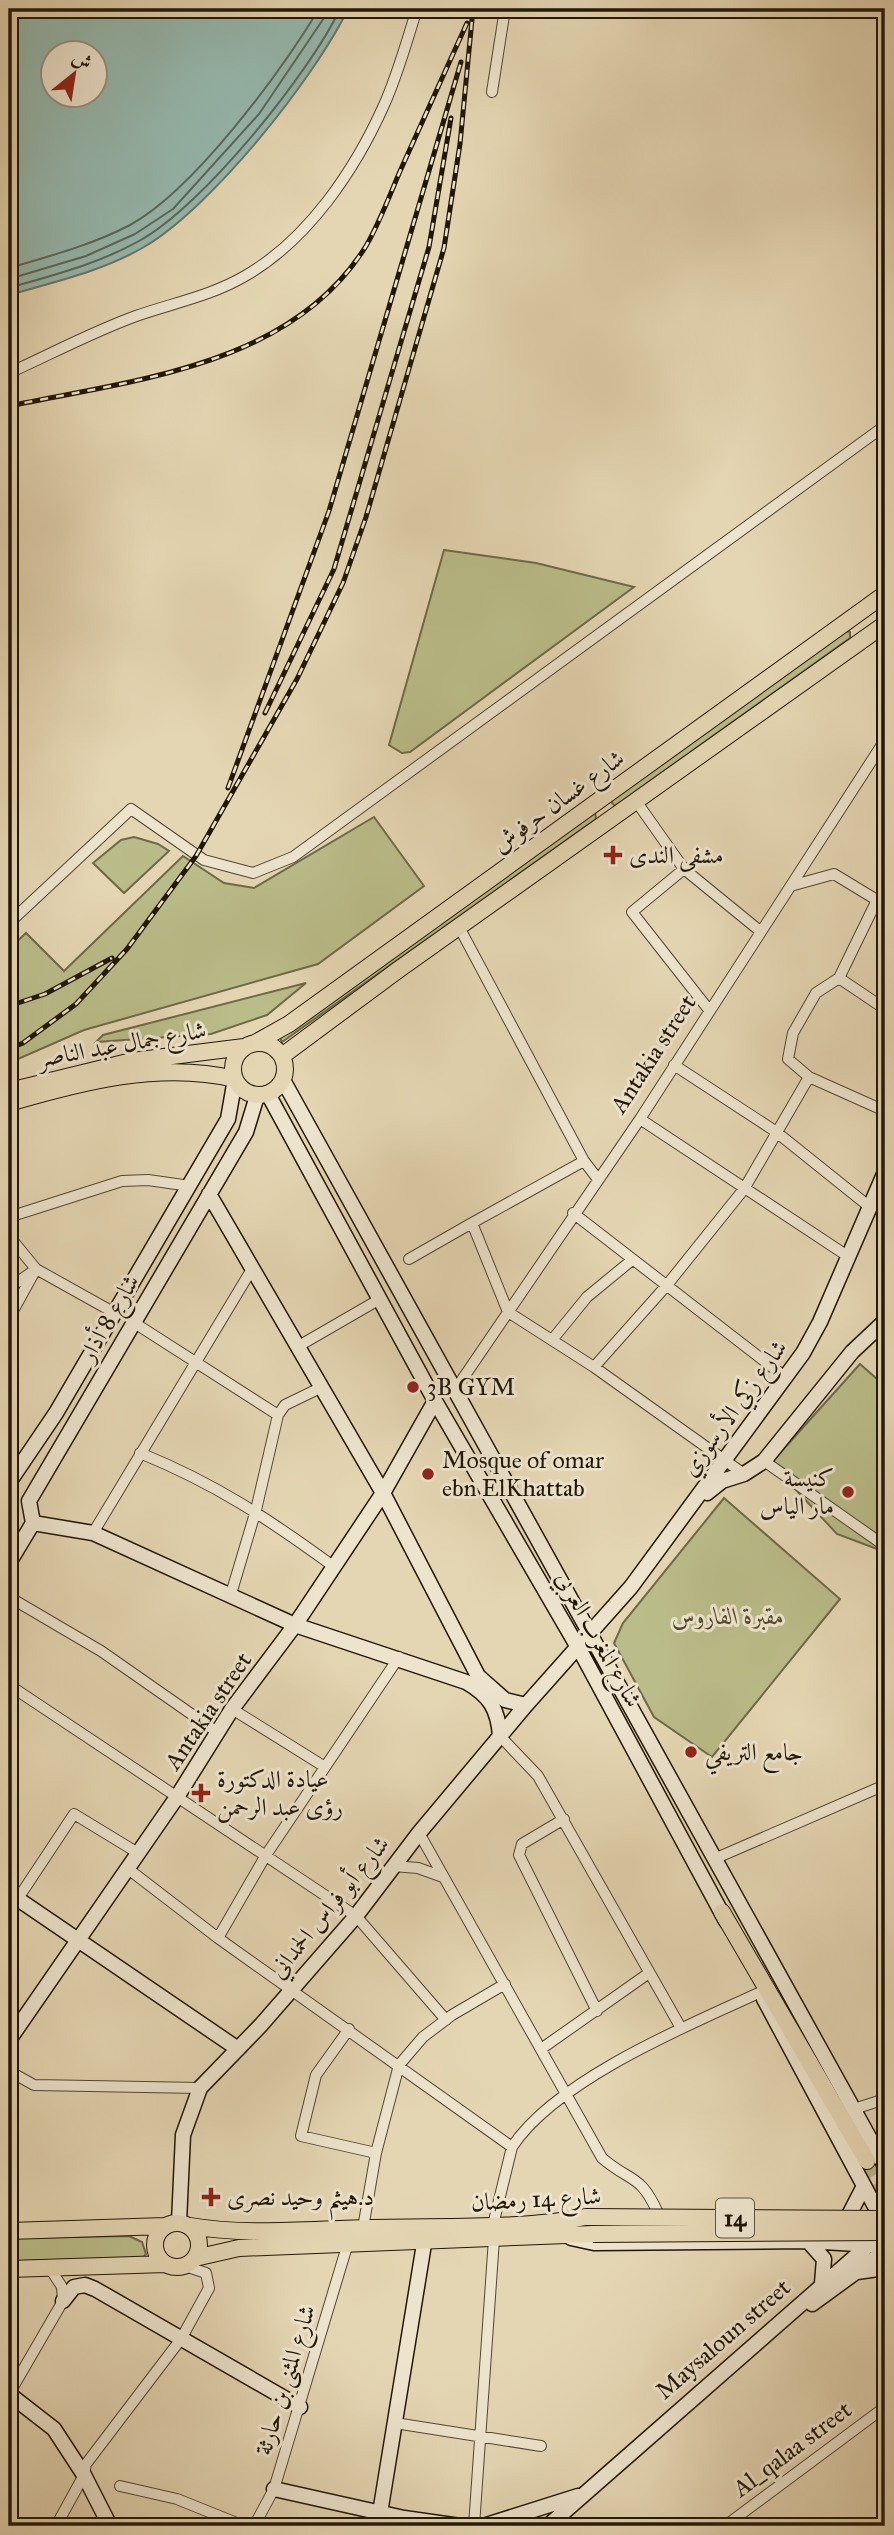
<svg xmlns="http://www.w3.org/2000/svg" width="894" height="2535" font-family="'IM FELL Great Primer',Amiri,serif">
  <style>
    .green { fill: #babc89; stroke: #6e6948; stroke-width: 2 }
    .water { fill: #96b9af; stroke: #67786c; stroke-width: 2; fill-rule: evenodd }
    .lines { fill: none; stroke-linecap: round; stroke-linejoin: round }
    .shore { stroke: #5c685c; stroke-width: 2 }
    .primary-tunnel { stroke: #beb091; stroke-width: 16; stroke-dasharray: 16 8; stroke-linecap: butt }
    .street-casing { stroke: #524633; stroke-width: 12 }
    .secondary-casing { stroke: #211608; stroke-width: 17 }
    .primary-casing { stroke: #211608; stroke-width: 18 }
    .street { stroke: #eee4ce; stroke-width: 10 }
    .secondary { stroke: #eee4ce; stroke-width: 14 }
    .primary { stroke: #e5d6b3; stroke-width: 16 }
    .rail-casing { stroke: #211608; stroke-width: 5 }
    .rail { stroke: #eee4ce; stroke-width: 2.5; stroke-dasharray: 8; stroke-linecap: butt }
    .primary-bridge-casing { stroke: #211608; stroke-width: 18; stroke-linecap: butt }
    .primary-bridge { stroke: #e5d6b3; stroke-width: 16 }
    .poi-dot { fill: #8f2418; stroke: #eee4ce; stroke-width: 2.5 }
    .labels { text-anchor: middle; stroke-width: 6; stroke-linejoin: round; paint-order: stroke }
    .shield { fill: #eee4ce; stroke: #5e5443; stroke-width: 2 }
    .shield-label { font-size: 23px; font-weight: bold; fill: #211608 }
    .street-label { font-size: 24px; fill: #211608; stroke: #eee4ce }
    .poi-label { font-size: 24px; fill: #211608; stroke: #eee4ce; text-anchor: start }
    .park-label { font-size: 24px; font-style: italic; fill: #4f482f; stroke: #eee4ce }
  </style>
  <rect width="100%" height="100%" fill="#e5d6b3"/>
  <filter id="stains"><feTurbulence type="fractalNoise" baseFrequency=".00286" numOctaves="4"/><feColorMatrix values="0 0 0 0 .2 0 0 0 0 .09 0 0 0 0 .02 0 0 0 .5 -.17"/></filter>
  <radialGradient id="worn" r=".72"><stop offset=".6" stop-color="#630" stop-opacity="0"/><stop offset="1" stop-color="#630" stop-opacity=".3"/></radialGradient>
  <path class="green" d="M444,550l92,13 98,24 -224,165 -8,1 -13,-8z
    M845,631l5,1v6l-235,168 -6,-6z
    M595,812l1,7 -314,223 -2,-4z
    M374,817l50,69 -106,78 -234,66 -75,33v-114l17,-16 38,38 119,-115 41,27 30,5z
    M134,837l24,7 11,7 -45,42 -31,-30 28,-23z
    M306,983l-39,32 -56,19 -115,8 7,-7z
    M860,1364l25,22v166l-48,-18 -66,-71z
    M9,1496c13,17 11,28 0,46z
    M724,1498l116,101 -128,158 -58,-40 -40,-74 9,-20z
    M129,2236l13,6 4,12 -10,12 -127,-1v-27z"/>
  <path class="water" d="M9,9h339c-34,70 -137,199 -204,238 -41,24 -90,35 -135,48zM52,52h42v42h-42z"/>
  <g class="lines">
    <path class="shore" d="M9,268c41,-12 83,-23 121,-43 64,-35 150,-152 189,-216
      M9,279l77,-23 49,-22 38,-25 86,-95 71,-105
      M9,288c44,-13 89,-24 130,-47 63,-34 170,-167 201,-232"/>
    <path class="primary-tunnel" d="M867,2161l18,33"/>
    <g class="street-casing">
      <path id="street" d="M492,92l13,-83
        M9,373c42,-19 83,-41 127,-57 37,-13 75,-20 109,-40 63,-36 110,-106 139,-171 14,-31 23,-65 33,-96
        M636,801l48,68 76,62
        M684,869l-52,43 77,98
        M794,885l40,-11 51,31
        M9,923l122,-114 73,51 49,13 40,-16 586,-427 6,2
        M459,927l125,234 13,17
        M839,978l46,31
        M674,1065l101,66 96,77
        M809,1077l76,34
        M640,1119l209,138
        M873,1201l12,6
        M573,1213l212,164
        M9,1217l113,-36 26,-1 42,6
        M472,1223l112,-62
        M9,1236l27,33 77,43
        M409,1259l63,-36 36,89 86,55 150,107
        M9,1288l23,-16
        M9,1318l27,-49
        M133,1322l145,93
        M552,1340l35,-43 45,-37
        M297,1347l83,-48
        M594,1367l73,-82 77,-96 65,-112 -21,-18 5,-26 23,-40 23,-15 38,-78
        M455,1390l185,-271 245,-379
        M140,1453c76,31 127,65 193,113
        M764,1461l121,85
        M93,1533l159,-264
        M231,1594l25,-84 22,-95 7,-10 35,-17
        M9,1597l92,54 116,81
        M9,1685l347,231 90,104
        M232,1709l93,58
        M500,1736l38,40 143,252
        M564,1819l-42,25 -3,11 78,156
        M419,1833l183,325c29,25 38,15 56,55
        M714,1859l171,-74
        M393,1866l25,2 25,9
        M127,1868l91,70 294,209c44,-67 176,-122 249,-155
        M17,1900l57,-86 64,39
        M218,1938l48,-83 133,-198
        M349,2029l-33,46 -15,61 75,17
        M541,2049l108,-76
        M9,2071l25,14 166,3
        M854,2109l31,-10
        M493,2225l19,-78
        M363,2228l13,-75 23,-88 24,-28 29,-22 53,-31
        M9,2394l54,-93 -1,-14 -11,-17
        M395,2423l146,23
        M120,2486l57,13 67,27
        M56,2526l28,-51 2,-11 95,-125 28,-51 -3,-15 -21,-7
        M254,2526l20,-37 74,-246
        M474,2526l20,-287
        M725,2526l160,-119
        M878,2526l7,-5"/>
    </g>
    <g class="secondary-casing">
      <path id="secondary" d="M283,1080l602,1086
        M268,1094l167,307 148,255 143,265
        M209,1194l174,299 95,183 27,24 21,5
        M9,1478h3l44,-65 172,-294 7,-40
        M707,1493l15,-12 22,-7 20,-13 88,-109 33,-31
        M33,1523l60,10 202,92 171,57c24,14 32,27 34,54
        M9,1563l24,-40 -4,-22 217,-369 11,-36
        M9,1893l229,156
        M9,2040l168,-243 55,-88 63,-84 88,-132 52,-92
        M849,2215l15,-29
        M179,2222l4,-87 17,-47 61,-63 95,-109 63,-83 107,-128 105,-118 172,-234 17,-31 65,-150
        M571,2238l23,5 214,-2 64,4
        M808,2241l16,18 -2,24
        M857,2272l28,-4
        M63,2301l11,-14 11,-2 10,4 205,118
        M812,2304l73,-53
        M9,2394l45,35 30,46 26,51
        M274,2489l130,29 56,8
        M380,2513l45,-275
        M483,2526l95,-30
        M548,2526l325,-285 6,-11 -1,-18 -114,-213"/>
    </g>
    <g class="primary-casing">
      <path id="primary" d="M233 1069a26 26 0 1 1 52 0a26 26 0 1 1-52 0Z
        M255,1043l34,-19 596,-430
        M282,1056l116,-86 487,-346
        M9,1091l123,-30 112,-14
        M9,1103c72,-21 151,-42 226,-24
        M722,1912l145,249
        M155 2245a22 22 0 1 1 44 0a22 22 0 1 1-44 0Z
        M190,2226c59,10 122,3 182,2 71,-2 144,2 214,-11
        M9,2231l156,-5
        M195,2258l44,-10 354,-14
        M9,2269l157,-5"/>
    </g>
    <use href="#street" class="street"/>
    <use href="#secondary" class="secondary"/>
    <use href="#primary" class="primary"/>
    <g class="rail-casing">
      <path id="rail" d="M9,406c125,-26 283,-40 357,-160 14,-24 24,-52 35,-77 22,-49 44,-97 66,-146
        M265,713l69,-144 95,-322 22,-129
        M228,788l101,-277 132,-449
        M9,1006l36,-12 67,-36
        M9,1049l14,-6 53,-39 51,-55 69,-93 101,-177 46,-96 23,-66 78,-269 16,-104 13,-135"/>
    </g>
    <use href="#rail" class="rail"/>
    <g class="primary-bridge-casing">
      <path id="primary-bridge" d="M586,2217l299,2
        M593,2234l292,-2"/>
    </g>
    <use href="#primary-bridge" class="primary-bridge"/>
  </g>
  <g class="poi-dot">
    <path d="M609.5 844.5h7v7h7v7h-7v7h-7v-7h-7v-7h7z"/>
    <circle cx="413" cy="1387" r="7"/>
    <circle cx="428" cy="1474" r="7"/>
    <circle cx="848" cy="1492" r="7"/>
    <circle cx="691" cy="1752" r="7"/>
    <path d="M197.5 1782.5h7v7h7v7h-7v7h-7v-7h-7v-7h7z"/>
    <path d="M207.5 2186.5h7v7h7v7h-7v7h-7v-7h-7v-7h7z"/>
  </g>
  <g class="labels">
    <rect class="shield" x="716" y="2198.5" width="38" height="39" rx="5"/>
    <g class="shield-label">
      <text x="735" y="2226">14</text>
    </g>
    <g class="street-label">
      <text transform="translate(558 801) rotate(-36)" y="8">شارع غسان حرفوش</text>
      <text transform="translate(122 1044) rotate(-10)" y="8">شارع جمال عبد الناصر</text>
      <text transform="translate(653 1054) rotate(-57)" y="8">Antakia street</text>
      <text transform="translate(109 1318) rotate(-60)" y="8">شارع 8 أذار</text>
      <text transform="translate(734 1408) rotate(-54)" y="8">شارع زكي الأرسوزي</text>
      <text transform="translate(599 1639) rotate(61)" y="8">شارع المغرب العربي</text>
      <text transform="translate(208 1711) rotate(-56)" y="8">Antakia street</text>
      <text transform="translate(329 1907) rotate(-51)" y="8">شارع أبو فراس الحمداني</text>
      <text transform="translate(536 2199) rotate(-3)" y="8">شارع 14 رمضان</text>
      <text transform="translate(723 2339) rotate(-41)" y="8">Maysaloun street</text>
      <text transform="translate(285 2380) rotate(-73)" y="8">شارع المثنى بن حارثة</text>
      <text transform="translate(792 2449) rotate(-37)" y="8">Al_qalaa street</text>
    </g>
    <g class="poi-label">
      <text x="629" y="863">مشفى الندى</text>
      <text x="427" y="1395">3B GYM</text>
      <text x="442" y="1468">Mosque of omar<tspan x="442" dy="28">ebn ElKhattab</tspan></text>
      <text x="834" y="1486" text-anchor="end">كنيسة<tspan x="834" dy="28">مار الياس</tspan></text>
      <text x="705" y="1760">جامع التريفي</text>
      <text x="217" y="1787">عيادة الدكتورة<tspan x="217" dy="28">رؤى عبد الرحمن</tspan></text>
      <text x="227" y="2205">د.هيثم وحيد نصرى</text>
    </g>
    <g class="park-label">
      <text x="728" y="1624">مقبرة الفاروس</text>
    </g>
  </g>
  <rect width="894" height="2535" fill="none" stroke="#e5d6b3" stroke-width="35"/>
  <rect x="10" y="10" width="873" height="2514" fill="none" stroke="#211608" stroke-width="3.5"/>
  <rect x="18" y="18" width="859" height="2500" fill="none" stroke="#211608" stroke-width="2"/>
  <g transform="translate(74 74) rotate(30)"><circle r="33" fill="#eee4ce" stroke="#9c927f" stroke-width="2"/>
  <path d="M0-5L12 26L0 18L-12 26Z" fill="#8f2418"/>
  <text y="-10" font-size="19" font-weight="bold" text-anchor="middle" fill="#211608">ش</text>
  </g>
  <rect width="100%" height="100%" filter="url(#stains)"/>
  <rect width="100%" height="100%" fill="url(#worn)"/>
</svg>
